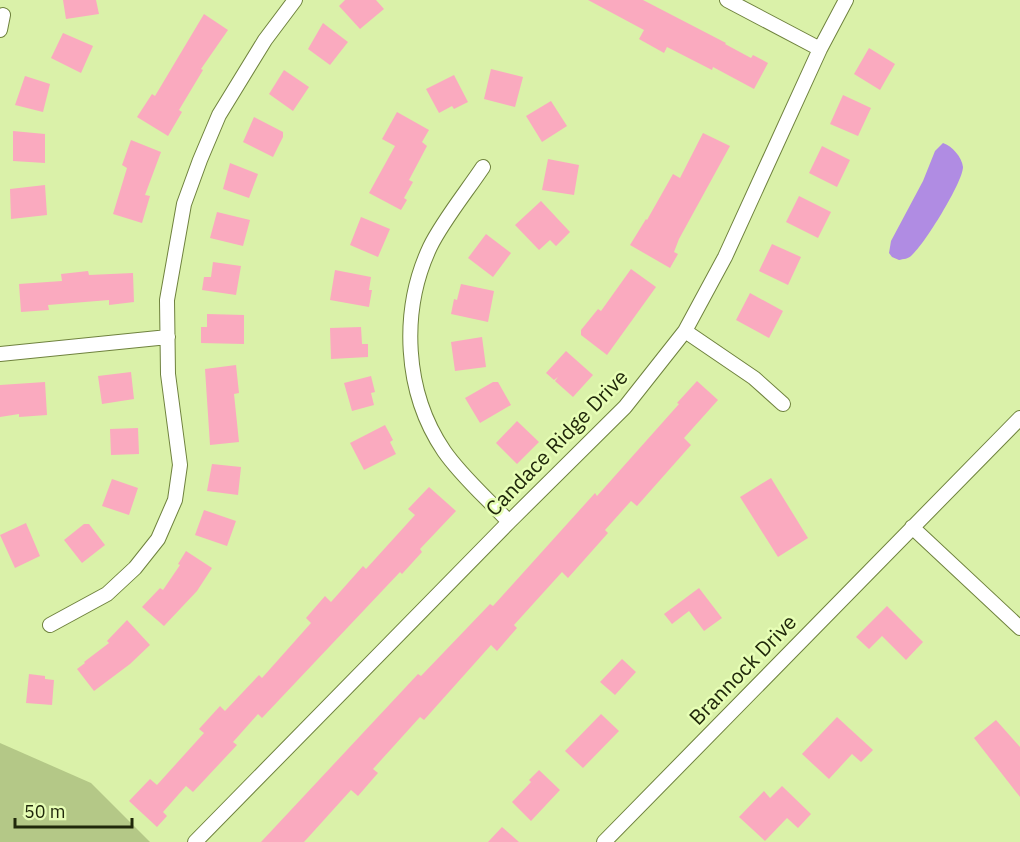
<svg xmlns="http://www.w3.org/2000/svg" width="1020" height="842" font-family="'IBM Plex Sans',sans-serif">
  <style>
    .green { fill: #b4c887 }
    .water { fill: #b08ce3 }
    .building { fill: #faaabf }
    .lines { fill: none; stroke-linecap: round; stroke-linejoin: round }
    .street-casing { stroke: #6f823e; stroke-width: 16 }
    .street { stroke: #fff; stroke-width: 14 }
    .labels { text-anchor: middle; stroke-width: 5; stroke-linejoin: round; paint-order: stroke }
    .street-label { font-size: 21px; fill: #20280b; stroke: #e7feb6 }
  </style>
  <rect width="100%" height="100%" fill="#daf1a9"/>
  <path class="green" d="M0,743l91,40 59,59h-150z"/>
  <path class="water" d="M943,143c9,3 19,14 20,24 0,15 -39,78 -51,88 -3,4 -9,4 -13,5l-7,-3 -3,-4 2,-12 32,-60 12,-30z"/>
  <path class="building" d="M63,0h33l3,14 -33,5z
    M345,0h31l8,9 -24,20 -21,-23z
    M588,0h55l83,43 -1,1 26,14 2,-3 15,8 -14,26 -41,-22 -1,3 -45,-23 -3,6 -25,-14 5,-9z
    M204,14l24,16 -27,39 2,1 -24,40 3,2 -14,24 -31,-19 15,-23 3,2z
    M323,23l25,19 -18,23 -22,-16z
    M63,33l30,13 -12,27 -30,-15z
    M869,48l26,16 -15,26 -26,-16z
    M491,69l32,8 -8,30 -31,-8z
    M284,70l25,17 -16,24 -24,-17z
    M454,75l14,27 -14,7 -2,-3 -13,7 -13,-24z
    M25,76l25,8 -7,28 -28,-7z
    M843,95l28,13 -13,28 -28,-12z
    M551,101l16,25 -25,16 -16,-26z
    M397,112l32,18 -7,12 5,4 -18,34 4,2 -9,16 3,2 -6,10 -32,-17 26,-47 -13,-7z
    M254,117l29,15v5l-10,20 -30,-15z
    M13,131l32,3v29l-32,-2z
    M703,133l27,13 -51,93 -5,13 4,2 -8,14 -40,-23 16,-26 1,1 26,-46 7,4z
    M131,140l30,12 -16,43 5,1 -8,27 -29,-9 14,-46 -5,-3z
    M822,146l28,14 -13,27 -28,-14z
    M548,159l31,6 -5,30 -32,-5z
    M230,163l28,11 -9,24 -26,-9z
    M45,185l2,30 -36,4 -1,-30z
    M799,196l32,16 -13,26 -32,-16z
    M541,201l29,31 -14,14 -6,-6 -11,10 -24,-25z
    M217,212l33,8 -7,26 -33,-8z
    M361,217l29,12 -12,28 -28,-12z
    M486,234l25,19 -18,24 -25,-19z
    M772,244l29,13 -13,28 -29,-14z
    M213,262l28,4 -5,29 -34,-5 2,-13h7z
    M631,269l25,18 -49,68 -26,-20v-5l17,-21 3,2z
    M335,270l36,7 -2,13h3l-3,17 -39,-7z
    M88,271l1,4 44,-2 1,29 -25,3v-5l-61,5 1,5 -28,2 -2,-28 43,-3 -1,-7z
    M461,284l33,7 -6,31 -37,-8 3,-15 3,1z
    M750,293l33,18 -14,27 -33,-18z
    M207,314l37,1v29l-43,-1v-16h6z
    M361,327l1,17h6v13l-37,2 -1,-31z
    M482,337l4,30 -31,4 -4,-29z
    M566,351l27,24 -20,22 -18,-16 3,-4 -4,3 -8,-7z
    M236,365l3,28 -5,1 5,48 -29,3 -5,-76z
    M131,372l3,27 -32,5 -4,-28z
    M371,376l4,16 -4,1 3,12 -22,6 -8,-28z
    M697,381l21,19 -34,38 7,7 -54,61 -6,-5 -26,29 3,3 -40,45 -6,-6 -48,53 3,3 -20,23 -6,-6 -67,75 -4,-3 -47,52 5,4 -20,23 -7,-6 -47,52h-43l157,-168 3,2 69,-72 3,2 102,-113 2,3 82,-92 -2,-1z
    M45,382l2,33 -28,2v-3l-19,3v-32z
    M493,382h5l13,23 -31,18 -15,-25z
    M517,421l22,21 -22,22 -21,-21z
    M385,425l8,15 -3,2 6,12 -32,16 -14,-27z
    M138,428l1,26 -28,1 -1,-26z
    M212,464l29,3 -3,28 -31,-4z
    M771,478l37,60 -30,19 -38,-60z
    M112,479l26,9 -9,27 -27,-9z
    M429,487l27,24 -36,38 2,3 -20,22 -2,-2 -138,146 -4,-4 -25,28 4,3 -44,47 -7,-6 -23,26 4,4 -10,11 -28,-26 21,-22 7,6 47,-52 -5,-4 21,-23 5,5 34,-36 3,3 49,-55 -5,-5 19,-22 6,6 32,-36 3,3 49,-54 -7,-6z
    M204,510l32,11 -9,25 -32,-11z
    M26,523l14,33 -25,12 -15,-33z
    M84,524h5l16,21 -23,18 -18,-23z
    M186,551l26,17 -15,23 -33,35 -22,-19 18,-19 3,2 17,-25 -2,-1z
    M699,588l23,30 -18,13 -15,-20 -17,13 -8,-10z
    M887,606l36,36 -17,18 -24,-24 -13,13 -13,-12z
    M127,620l23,25 -20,19 -36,27 -17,-22 8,-6 -1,-1 25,-19 -2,-2z
    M622,659l14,13 -21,23 -15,-13z
    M29,674l16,2v3l9,1 -2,25 -26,-2z
    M601,714l18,17 -36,37 -18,-17z
    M837,717l36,33 -12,12 -9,-8 -23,25 -27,-25z
    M996,720l24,27v50l-46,-59z
    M539,770l21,20 -29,31 -19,-19 19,-20 -2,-2z
    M782,786l29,28 -13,14 -11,-10 -22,23 -26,-24 25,-26 6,7z
    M502,827l17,15h-31z"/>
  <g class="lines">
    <g class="street-casing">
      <path id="street" d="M727,0l93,49
        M0,30l3,-15
        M483,167c-16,24 -41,55 -53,80 -30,64 -26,145 14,204 18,26 44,48 65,71
        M685,331l69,47 29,26
        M0,354l168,-17
        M912,527l108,101
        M50,625l57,-31 28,-26 23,-29 17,-39 5,-35 -12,-91 -1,-74 17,-96 16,-44 19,-45 46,-75 30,-40
        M195,842l314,-320 116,-115 60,-76 40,-74 95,-208 26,-49
        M604,842l416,-424"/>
    </g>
    <use href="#street" class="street"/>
  </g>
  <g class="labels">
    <g class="street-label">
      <text transform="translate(557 443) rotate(-46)" y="7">Candace Ridge Drive</text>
      <text transform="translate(743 670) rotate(-46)" y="7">Brannock Drive</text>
    </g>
  </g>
  <path d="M15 818v9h117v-9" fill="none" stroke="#20280b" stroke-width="3"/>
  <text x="24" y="818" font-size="18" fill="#20280b" stroke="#e7feb6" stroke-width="4.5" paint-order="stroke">50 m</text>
</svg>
